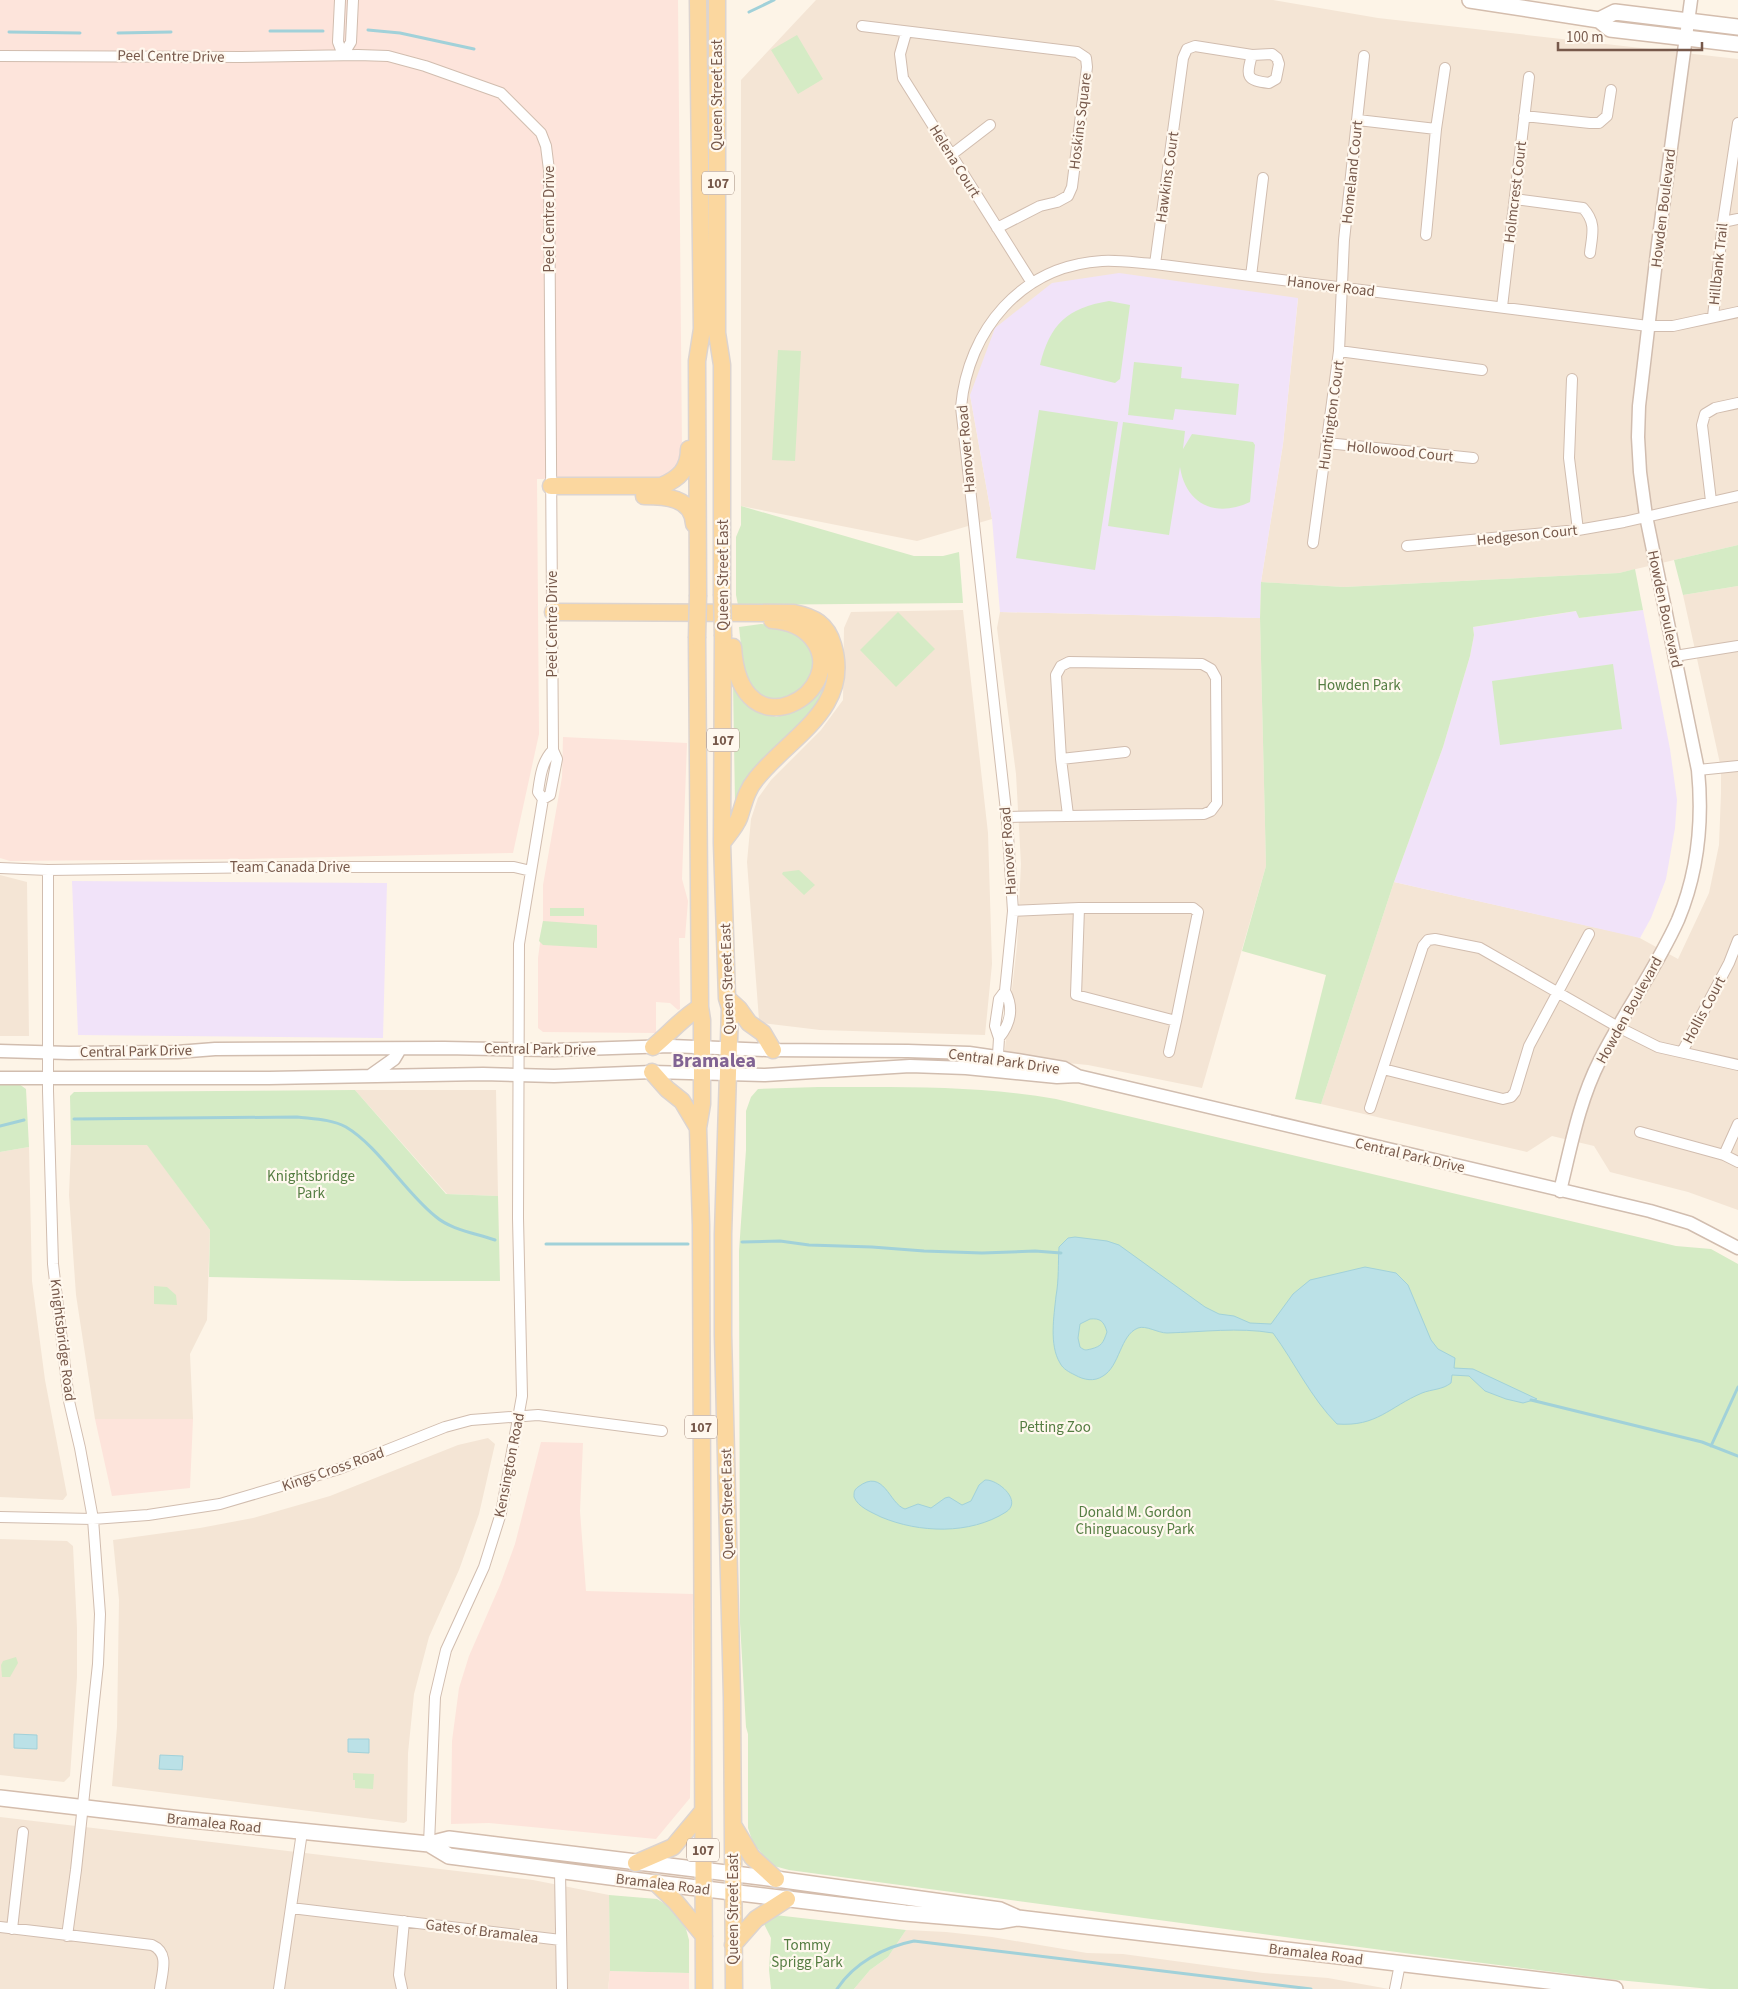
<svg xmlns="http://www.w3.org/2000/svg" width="1738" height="1989" font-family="'Source Sans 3',sans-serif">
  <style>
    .residential { fill: #f4e5d5 }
    .commercial { fill: #fde4db }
    .education { fill: #f1e3f9 }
    .green { fill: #d5ebc5 }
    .water { fill: #bbe1e7; stroke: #a1d1d9; fill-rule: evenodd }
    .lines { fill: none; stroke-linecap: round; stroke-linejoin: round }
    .stream { stroke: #a1d1d9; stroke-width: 3 }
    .minor-casing { stroke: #d1bdaf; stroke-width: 12 }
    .tertiary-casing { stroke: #d1bdaf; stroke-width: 15 }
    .secondary-casing { stroke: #d4bdad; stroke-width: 18 }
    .primary-casing { stroke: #dcd4d0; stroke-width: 19 }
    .minor { stroke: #fff; stroke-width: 10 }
    .tertiary { stroke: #fff; stroke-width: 12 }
    .secondary { stroke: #fff; stroke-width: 15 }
    .primary { stroke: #fbd79f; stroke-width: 16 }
    .primary-bridge-casing { stroke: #dcd4d0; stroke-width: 19; stroke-linecap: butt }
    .primary-bridge { stroke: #fbd79f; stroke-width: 16 }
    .labels { text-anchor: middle; stroke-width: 4.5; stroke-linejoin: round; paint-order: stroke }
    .shield { fill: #fff8ee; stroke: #a0897c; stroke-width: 1 }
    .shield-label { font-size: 14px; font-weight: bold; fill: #77594b }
    .street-label { font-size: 15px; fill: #77594b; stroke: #fff8ee }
    .park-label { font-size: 15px; fill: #557d42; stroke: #fff8ee }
    .district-label { font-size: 20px; font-weight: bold; fill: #816393; stroke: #fff8ee }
  </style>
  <rect width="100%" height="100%" fill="#fdf4e7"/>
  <path class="residential" d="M816,0h457l105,18 360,41v486l-119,28 -275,14 -83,-5 22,-138 15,-145 -328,96 22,124 -75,22 -176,-35v-426z
    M1738,586v624l-50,-18 -78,-20 -16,-26 -42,-10 -25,16 -206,-48 73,-222 244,55 40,22 31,-66 10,-48 2,-52v-25l-38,-173z
    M963,610l25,223 4,131 -7,71 -165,-5 -59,-7 -2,-3 -12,-158 4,-43 7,-21 13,-18 50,-50 22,-30 1,-72 7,-16z
    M1000,612l260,6 6,248 -64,222 -114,-23 -84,-8 13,-111 4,-82 -5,-90 -19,-146z
    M0,875l27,7 2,154h-29z
    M355,1090h141l2,106 -51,-2z
    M147,1144l63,86 -3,90 -17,34 3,65h-98l-19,-124 -7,-100 2,-50z
    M29,1147l3,134 13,99 22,115 -4,5 -63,-3v-345z
    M488,1438l7,6 -16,70 -20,56 -30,67 -15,57 -6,59 -1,68 -3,2 -292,-37 5,-59 2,-127 -6,-60 87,-12 53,-10 77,-22 128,-51z
    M0,1539l67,2 6,5 4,82v49l-7,99 -6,6 -64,-7z
    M0,1817l533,63 76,15 1,76 -2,18h-608z
    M906,1930l40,2 46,5 95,16 36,1 140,19 65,5 61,11h-535l16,-19 18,-13z"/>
  <path class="commercial" d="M0,0h678l4,452 -4,11 -14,17 -127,-1 2,255 -26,119 -265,6 -238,2 -10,-3z
    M563,737l124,6 -5,136 6,22 -3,37h-6l1,71 -2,1 -8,-7 -14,-1v31l-113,-1 -5,-4v-70l5,-37v-36l19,-108z
    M95,1419h98l-3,69 -78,8z
    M541,1442l42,1 -3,68 6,80 107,3 -3,204 -34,41 -167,-16 -38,1 1,-83 7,-53 10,-32 31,-71 15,-41z
    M610,1971l79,2v16h-81z"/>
  <path class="education" d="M1119,273l179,25 -15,146 -22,138 -1,36 -260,-6 -8,-93 -22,-124 25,-67 57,-45z
    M1643,610l27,139 7,51 -2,28 -9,51 -15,39 -11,20 -246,-56 49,-135 27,-91 4,-21 -1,-8 104,-16 2,7z
    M72,881l315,2 -4,155 -305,-3z"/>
  <path class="green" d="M797,35l26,44 -25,15 -27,-44z
    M1109,301l21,4 -10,74 -5,4 -75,-18c10,-41 27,-57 69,-64z
    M778,350l23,1 -6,110 -23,-1z
    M1134,362l48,5 -1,11 58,6 -3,31 -61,-6 -2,11 -45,-5z
    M1039,410l79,12 -23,148 -79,-12z
    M1123,422l62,9 -2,18 9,-15 61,8 2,3 -5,57c-34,16 -64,3 -70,-35l-11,68 -61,-9z
    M741,506l173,50h29l16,-4 4,51 -225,2 -2,-10v-58l5,-12z
    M1738,545v41l-55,9 -9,-35z
    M1635,569l8,41 -64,8 -3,-7 -103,16 1,8 -4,21 -27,91 -49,135 -73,222 -26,-5 31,-124 -84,-24 24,-85 -6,-248 1,-36 83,5 275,-14z
    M898,612l37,37 -39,38 -36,-37z
    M761,624l26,3 17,8 11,17 -7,35 -32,16 -17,-6 -14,-15 -6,-55z
    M810,627l12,6 7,14v32l-8,26 -86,97 -2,-118 13,20 30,13c36,-11 40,-14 51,-51z
    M1613,664l9,65 -122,16 -8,-64z
    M799,870l16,15 -11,10 -22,-21 1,-2z
    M550,908h34v8h-34z
    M543,921l54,4v23l-54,-3 -4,-4z
    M19,1084l7,5 3,58 -29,5v-67z
    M818,1087c80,0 159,-2 238,12l620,147 35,3 27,15v725h-28l-102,-10 -204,-26 -615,-83 -15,-4 -12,-7 2,-3 -11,-13 -5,-15v-94l-2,-7 -6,-104 -1,-372 7,-101v-39l5,-14 7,-8z
    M355,1090l91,104 52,2 2,85h-97l-194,-4 1,-47 -63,-85h-76l-1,-49 4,-4z
    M154,1286l13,1 9,8 1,10 -23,-1z
    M16,1657l2,6 -8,14h-8l-1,-12 2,-4z
    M353,1773l21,1 -1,15 -18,-1v-8h-2z
    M609,1895l48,4 13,8 16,22 3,11v33l-79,-2z
    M775,1915l131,15 -18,27 -18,13 -16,19h-83l-2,-19 2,-32 -7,-14z"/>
  <path class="water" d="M1075,1237l32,4 12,4 86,62 14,7 15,2 16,7 21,1 22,-30 17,-14 55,-13 26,5 5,1 12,12 23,55 7,9 17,9 -1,10 19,1 64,30 -14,4 -17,-4 -21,-8 -16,-15 -17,-1 -1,8c-9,7 -19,6 -29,10 -33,14 -45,34 -85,31 -26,-26 -42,-61 -64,-91 -35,-6 -70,-1 -106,0 -9,0 -21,-8 -29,-5 -18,7 -18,38 -35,48 -9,6 -19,4 -28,-1 -6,-3 -12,-6 -15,-12 -11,-18 -6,-47 -4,-67 3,-16 2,-33 3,-49l9,-9zM1090,1319c10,-1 14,2 17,13 -4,11 -5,14 -16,17 -5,1 -6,2 -11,-2l-2,-9 2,-14z
    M985,1480c13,-1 38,21 21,32 -36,23 -87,21 -125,5 -10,-5 -23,-10 -27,-20 0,-5 0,-7 4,-10 26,-20 31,17 47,22l13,-5 13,4 14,-10 4,-1 13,8 9,-4 8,-16z
    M14,1734l23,1v14l-23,-1z
    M348,1739h21v14l-21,-1z
    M160,1755l23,1 -1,14 -23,-1z"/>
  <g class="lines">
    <path class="stream" d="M749,12l25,-12
      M368,30l32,3 74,16
      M270,31h53
      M9,32l71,1
      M118,33l53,-1
      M74,1119l223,-2c16,2 34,2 49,10 32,19 59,65 89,89 16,14 40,17 60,24
      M0,1126l24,-6
      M742,1242l38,-1 29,4 63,2 52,4 58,2 53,-2 26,2
      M546,1244h142
      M1531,1400l171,42 36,14
      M1711,1446l27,-59
      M837,1989c17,-26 47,-42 77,-48l397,48"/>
    <g class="minor-casing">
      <path id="minor" d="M340,0l-2,42 5,13
        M862,26l215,26 9,6 1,9 -15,120 -4,9 -11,6 -17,4 -43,22
        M906,33l-6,21 3,24 129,205
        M343,55l8,-13 2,-42
        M0,56l241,1 117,-2 30,1 37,10 76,27 40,40 5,13 3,24 4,580 4,9 -7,36 -7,4
        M1524,116l66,7h9l8,-7 4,-26
        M1358,120l78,9
        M951,155l39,-30
        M1515,199l68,9c14,15 9,27 7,45
        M1723,222l15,-3
        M1426,235l10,-106 9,-61
        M1155,264l28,-206 4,-9 8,-3 57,9 20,-1 5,4 2,6 -3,15 -7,4c-23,-3 -23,-6 -17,-28
        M1251,276l12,-98
        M1502,307l27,-230
        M1713,317l10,-95 15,-99
        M1339,351l143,19
        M1572,379l-3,79 9,72
        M1327,443l146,15
        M1711,501l-9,-76 3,-11 10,-6 23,-5
        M1313,543l26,-192 5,-111 20,-184
        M1407,546l171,-16 46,-8 114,-26
        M1675,656l63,-10
        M1061,759l64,-7
        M1698,770l40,-4
        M1006,817l198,-3 7,-3 6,-8 -1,-125 -5,-9 -9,-5 -133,-2 -8,4 -5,9 5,84 7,56
        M0,868l48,2 222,-3h244l17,4
        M48,870v221l5,173 16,137 11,47 13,71 7,95 -2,50 -22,206 -9,66
        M1013,911l66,-3h114l5,4 -22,109 -100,-26 3,-87
        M999,1038c12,-15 15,-30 6,-47l8,-80 -6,-91 -46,-413c7,-77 60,-141 141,-146 18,-1 36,2 53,3l493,62h25l65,-14
        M1169,1052l7,-31
        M1682,1052l47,-89 9,-23
        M1383,1069l120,30 8,-2 4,-5 14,-46 60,-112
        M997,1071l2,-33 -4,-12 4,-27 6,-8
        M1370,1108l53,-162 5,-6 7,-1 45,9 138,79 40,20 80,18
        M1640,1132l84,23 14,7
        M1724,1155l14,-31
        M0,1517l93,2 55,-4 72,-11 119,-35 106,-42 26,-7 67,-5 124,16
        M429,1844l6,-147 11,-47 38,-83 17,-54 21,-117 -4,-178 1,-274 24,-145 -5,-7c2,-15 4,-31 15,-42
        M560,1871l2,118
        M291,1908l270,32
        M0,1927l152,18c18,8 10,27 8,44
        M12,1929l11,-97
        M279,1989l23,-157
        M402,1989l-3,-14 5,-54
        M1395,1989l5,-25"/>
    </g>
    <g class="tertiary-casing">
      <path id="tertiary" d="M0,1051l69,2 108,-1 38,-3 229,-1 109,2 118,-4 96,4 141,1 61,2 48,7 47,8 14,8
        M370,1076l24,-17 6,-10
        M0,1078h269l214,-4 71,2 98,-4 113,3 145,-9 56,2 91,9 21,-1 572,135 40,12 48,25
        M1560,1191c11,-45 19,-90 40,-131 24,-48 56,-91 78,-140 20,-48 25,-99 20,-150l-52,-254 -6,-44 -2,-35 1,-31 19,-162 33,-244"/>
    </g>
    <g class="secondary-casing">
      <path id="secondary" d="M1470,0l129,20 11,9 128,15
        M1599,20l16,-8 123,15
        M0,1798l181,21 248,25 20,-5 327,40 224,31 18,8 597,71
        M429,1844l20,12 207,27 249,30 94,8 19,-3"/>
    </g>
    <g class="primary-casing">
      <path id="primary" d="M717,0v333l5,32v229
        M551,486h110c18,-7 28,-17 28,-37
        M644,496c20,0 49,1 50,28
        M698,595l-1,-234 5,-32 -4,-329
        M553,612l241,1c20,4 33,11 39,32 19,64 -44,92 -77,134 -10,12 -12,24 -17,39 -3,8 -11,17 -17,25
        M723,636l-1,207 5,155 3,10 -7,226v101l9,362 2,292
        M697,638l3,369 2,13v84l-4,24 3,97 3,764
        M733,647c7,112 121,43 79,-9 -10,-12 -24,-17 -40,-18
        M727,998l12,11 10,14 14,10 10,17
        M653,1047c16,-13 29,-29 47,-40
        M652,1072l15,17 15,12 16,27
        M733,1825l19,32 24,22
        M636,1863l37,-16 30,-36
        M656,1883l19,18 29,35
        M733,1945l23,-26 31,-20"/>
    </g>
    <use href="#minor" class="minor"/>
    <use href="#tertiary" class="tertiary"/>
    <use href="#secondary" class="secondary"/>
    <use href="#primary" class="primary"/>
    <g class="primary-bridge-casing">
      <path id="primary-bridge" d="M722,594l1,42
        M697,638l1,-43"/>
    </g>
    <use href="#primary-bridge" class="primary-bridge"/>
  </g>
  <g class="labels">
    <g class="shield">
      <rect x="702" y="171.5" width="32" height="23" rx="4"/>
      <rect x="707" y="728.5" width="32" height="23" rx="4"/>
      <rect x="685" y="1415.5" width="32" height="23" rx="4"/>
      <rect x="687" y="1838.5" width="32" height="23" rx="4"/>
    </g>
    <g class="shield-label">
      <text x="718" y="188">107</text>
      <text x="723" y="745">107</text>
      <text x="701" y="1432">107</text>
      <text x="703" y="1855">107</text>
    </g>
    <g class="street-label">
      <text transform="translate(171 56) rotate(1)" y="5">Peel Centre Drive</text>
      <text transform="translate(717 95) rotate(-90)" y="5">Queen Street East</text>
      <text transform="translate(1080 121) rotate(-83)" y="5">Hoskins Square</text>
      <text transform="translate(955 161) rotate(58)" y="5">Helena Court</text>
      <text transform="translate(1352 172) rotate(-84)" y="5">Homeland Court</text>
      <text transform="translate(1167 177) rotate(-82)" y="5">Hawkins Court</text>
      <text transform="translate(1515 192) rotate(-83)" y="5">Holmcrest Court</text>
      <text transform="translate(1663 208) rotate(-83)" y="5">Howden Boulevard</text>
      <text transform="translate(549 219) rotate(-90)" y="5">Peel Centre Drive</text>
      <text transform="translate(1718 264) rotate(-84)" y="5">Hillbank Trail</text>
      <text transform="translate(1331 286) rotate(7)" y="5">Hanover Road</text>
      <text transform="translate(1331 415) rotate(-82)" y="5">Huntington Court</text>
      <text transform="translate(966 449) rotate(-95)" y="5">Hanover Road</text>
      <text transform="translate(1400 451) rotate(6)" y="5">Hollowood Court</text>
      <text transform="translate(1527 535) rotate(-6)" y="5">Hedgeson Court</text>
      <text transform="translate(723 575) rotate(-90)" y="5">Queen Street East</text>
      <text transform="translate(1665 609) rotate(78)" y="5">Howden Boulevard</text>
      <text transform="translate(552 624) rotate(-90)" y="5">Peel Centre Drive</text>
      <text transform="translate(1008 851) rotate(-94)" y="5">Hanover Road</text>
      <text x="290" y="872">Team Canada Drive</text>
      <text transform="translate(727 979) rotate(-92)" y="5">Queen Street East</text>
      <text transform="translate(1629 1010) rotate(-61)" y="5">Howden Boulevard</text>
      <text transform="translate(1704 1010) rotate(-62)" y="5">Hollis Court</text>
      <text transform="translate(540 1049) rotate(1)" y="5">Central Park Drive</text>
      <text transform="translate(136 1051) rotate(-1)" y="5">Central Park Drive</text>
      <text transform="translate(1004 1061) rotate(8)" y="5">Central Park Drive</text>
      <text transform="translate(1410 1155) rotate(13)" y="5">Central Park Drive</text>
      <text transform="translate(63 1340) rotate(83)" y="5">Knightsbridge Road</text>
      <text transform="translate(509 1465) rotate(-79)" y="5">Kensington Road</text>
      <text transform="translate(333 1469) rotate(-19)" y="5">Kings Cross Road</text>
      <text transform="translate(727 1504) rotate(-91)" y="5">Queen Street East</text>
      <text transform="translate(214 1823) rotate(6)" y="5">Bramalea Road</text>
      <text transform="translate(663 1884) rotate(7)" y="5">Bramalea Road</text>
      <text transform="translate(733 1909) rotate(-90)" y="5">Queen Street East</text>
      <text transform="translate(482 1931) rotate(7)" y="5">Gates of Bramalea</text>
      <text transform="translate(1316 1954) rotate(7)" y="5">Bramalea Road</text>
    </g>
    <g class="park-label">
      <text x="1359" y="690">Howden Park</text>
      <text x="311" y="1181">Knightsbridge<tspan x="311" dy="17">Park</tspan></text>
      <text x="1055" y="1432">Petting Zoo</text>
      <text x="1135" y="1517">Donald M. Gordon<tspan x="1135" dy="17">Chinguacousy Park</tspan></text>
      <text x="807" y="1950">Tommy<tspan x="807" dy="17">Sprigg Park</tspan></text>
    </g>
    <g class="district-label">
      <text x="714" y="1067">Bramalea</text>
    </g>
  </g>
  <path d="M1558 42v8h144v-8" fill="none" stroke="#77594b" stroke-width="2.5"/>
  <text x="1566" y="42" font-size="15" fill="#77594b" stroke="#fff8ee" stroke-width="4" paint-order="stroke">100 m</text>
</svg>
